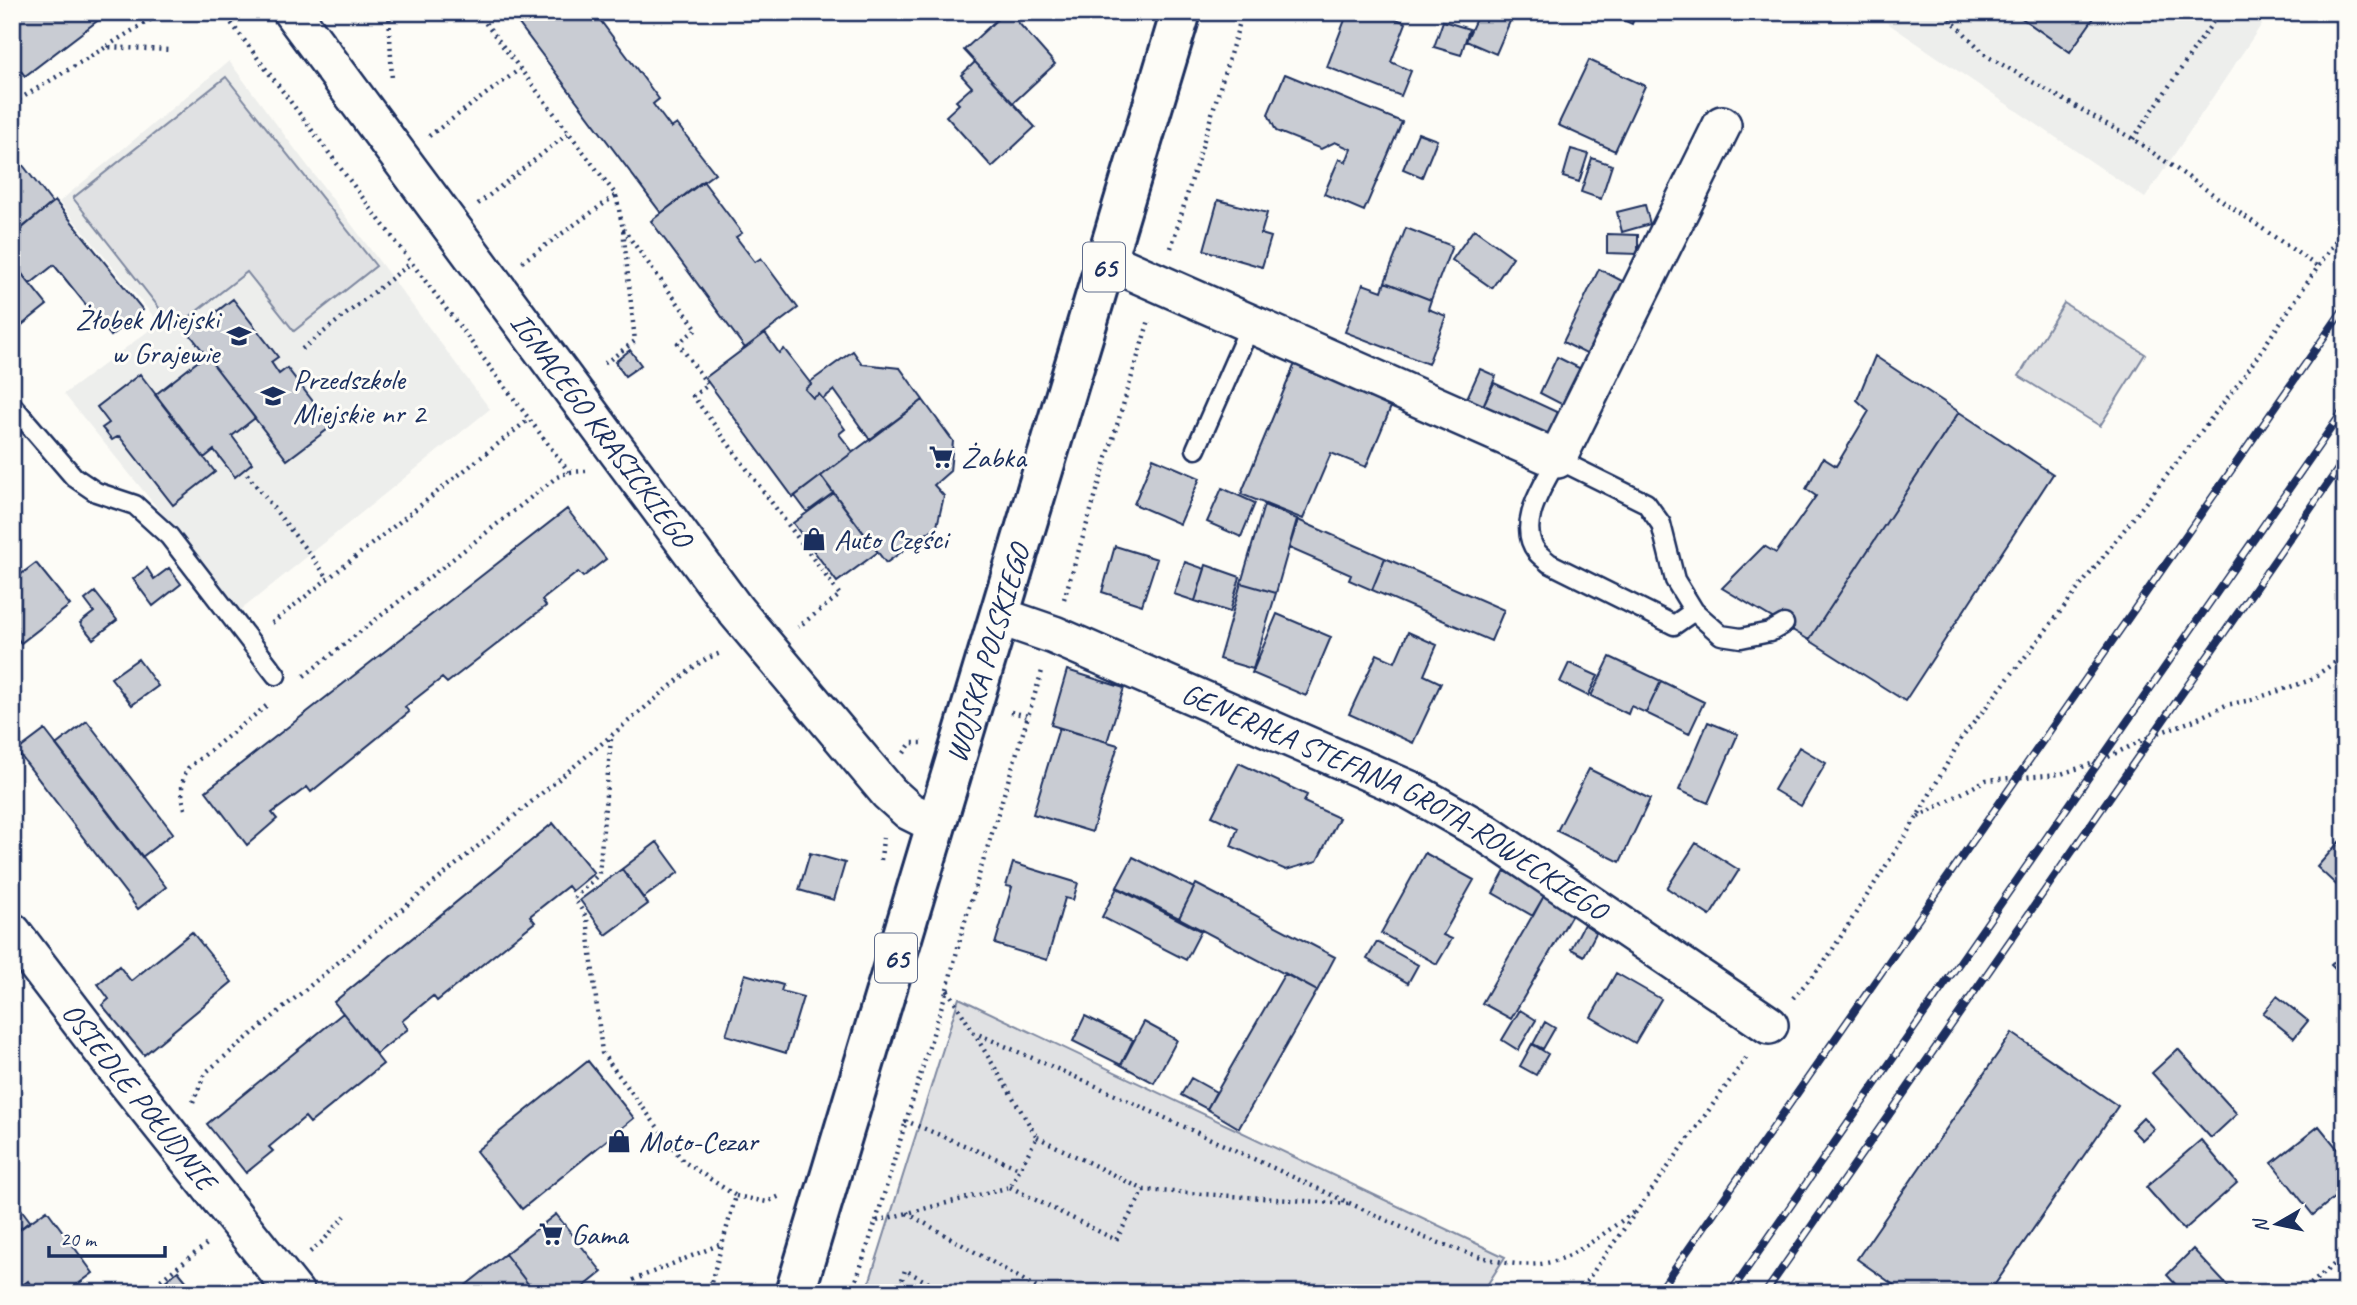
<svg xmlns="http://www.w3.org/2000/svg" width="2357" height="1305" font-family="Caveat,sans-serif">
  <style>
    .built { fill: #edeeec }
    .green { fill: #e0e1e3; stroke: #7e88a0; stroke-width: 2 }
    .building { fill: #c9ccd3; stroke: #1b2f5e; stroke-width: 2 }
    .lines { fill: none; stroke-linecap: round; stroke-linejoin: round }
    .service-casing { stroke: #1b2f5e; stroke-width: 23 }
    .minor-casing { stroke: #1b2f5e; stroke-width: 42 }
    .primary-casing { stroke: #1b2f5e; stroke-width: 44 }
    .path { stroke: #1b2f5e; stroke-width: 4.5; stroke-dasharray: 2 5; stroke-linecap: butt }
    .service { stroke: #fdfcf7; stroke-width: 18 }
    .minor { stroke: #fdfcf7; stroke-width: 37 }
    .primary { stroke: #fdfcf7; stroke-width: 38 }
    .rail-casing { stroke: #1b2f5e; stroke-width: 8 }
    .rail { stroke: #fdfcf7; stroke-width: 5; stroke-dasharray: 16; stroke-linecap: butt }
    .labels { text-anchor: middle; stroke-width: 6; stroke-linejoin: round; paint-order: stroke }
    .shield { fill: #fdfcf7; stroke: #5f6c8c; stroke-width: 2 }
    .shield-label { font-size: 28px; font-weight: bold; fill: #1b2f5e }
    .poi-label { font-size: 30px; fill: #1b2f5e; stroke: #fdfcf7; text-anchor: start }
    .street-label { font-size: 30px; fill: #1b2f5e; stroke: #fdfcf7 }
  </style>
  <rect width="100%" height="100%" fill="#fdfcf7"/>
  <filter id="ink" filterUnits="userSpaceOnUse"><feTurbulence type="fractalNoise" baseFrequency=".0143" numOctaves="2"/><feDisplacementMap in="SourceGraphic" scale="14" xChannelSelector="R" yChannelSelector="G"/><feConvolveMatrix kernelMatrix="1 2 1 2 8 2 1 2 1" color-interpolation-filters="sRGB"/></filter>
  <g filter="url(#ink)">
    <path class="built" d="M1871,12h399l-125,186z
      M229,61l261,348 -249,201 -177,-216 95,-71 -100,-121z"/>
    <path class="green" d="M226,77l150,189 -82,65 -47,-59 -72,56 -102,-130z
      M2064,303l81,51 -45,72 -81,-50z
      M959,998l546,259 -23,36h-616z"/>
    <path class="building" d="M12,12h97l-84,64 -13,-17z
      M510,12h84l65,87 -6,5 18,24 6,-4 38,49 -54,40z
      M1005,12h4l46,52 -42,39 -49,-53z
      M1348,12h32l26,11 -15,39 20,9 -10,25 -74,-29z
      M1479,12h35l-18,42 -30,-13z
      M1606,12h31l-5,12z
      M2013,12h85l-28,40z
      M1443,21l26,8 -8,26 -27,-8z
      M1589,60l56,26 -30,65 -57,-26z
      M975,62l60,65 -43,40 -46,-51 13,-12 -3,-3 16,-14 -11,-12z
      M1285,74l117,48 -38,89 -40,-17 15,-35 7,3 5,-13 -16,-7 -14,7 -45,-18 -8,-17z
      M1418,133l19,7 -15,37 -19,-8z
      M1571,149l17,5 -9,28 -16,-5z
      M12,151l40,52 -32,27 -8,-10z
      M1592,158l20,7 -11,34 -20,-7z
      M703,181l39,52 -6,4 19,25 6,-4 37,50 -53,40 -94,-127z
      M1218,200l49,13 -6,21 10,3 -9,30 -58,-17z
      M55,201l88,109 -32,26 -57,-71 -24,19 -18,-22v-26z
      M1645,205l5,19 -28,8 -5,-20z
      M1406,228l46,18 -21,54 -46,-18z
      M1474,229l39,28 -21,31 -40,-28z
      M1607,234l31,1v19l-31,-1z
      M14,264l33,41 -35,28v-67z
      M1599,269l27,14 -36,73 -27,-14z
      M1385,282l46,18 -3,9 18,7 -18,48 -83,-32 18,-48 19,7z
      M233,299l45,58 -7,5 8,12 8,-6 45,58 -45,34 -98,-127z
      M765,333l14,20 5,-4 27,35 -6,5 8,9 6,-4 4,5 22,30 -6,5 14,18 -60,45 -88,-119z
      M630,350l11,15 -16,11 -10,-14z
      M853,351l9,13 38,4 23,32 -53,40 -36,-50 -11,9 -4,-5 -6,4 -8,-9 6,-5 -1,-2z
      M206,355l49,63 -23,18 20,27 -17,14 -21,-27 -10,8 -49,-63z
      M1875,356l84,56 -150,228 -87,-52 42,-42 12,7 40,-57 -10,-7 17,-31 13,8 33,-55 -12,-11z
      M1557,357l28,14 -18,36 -27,-14z
      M1296,361l97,41 -27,65 -35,-14 -28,66 -62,-25z
      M1480,369l16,7 -13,30 -16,-8z
      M140,374l75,98 -42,33 -54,-69 -7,4 -10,-12 7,-5 -12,-16z
      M1494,383l69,32 -11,22 -69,-31z
      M923,400l30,41 -3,30 -16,14 10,11 -7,30 -51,37 -65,-87z
      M1959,412l94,62 -148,227 -96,-61z
      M1153,458l47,20 -20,46 -46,-20z
      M821,476l12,17 -26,19 -12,-16z
      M1222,488l33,15 -14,34 -34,-15z
      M834,493l44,59 -41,30 -44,-59z
      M1264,505l33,14 -21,74 -35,-10z
      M567,509l39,50 -23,18 -5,-5 -36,28 4,6 -99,77 -5,-5 -37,29 4,5 -98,80 -4,-5 -35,26 5,6 -30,26 -41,-54z
      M1298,520l87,38 -13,32 -23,-10 2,-5 -62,-27z
      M1115,546l42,13 -15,46 -40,-13z
      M1385,558l119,52 -13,31 -119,-51z
      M1185,562l20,7 -10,32 -21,-7z
      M36,563l34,42 -49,38 -9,-11v-51z
      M1206,565l34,12 -10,35 -35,-11z
      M147,568l7,11 15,-11 12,16 -28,22 -20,-27z
      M1241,583l35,10 -23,76 -34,-10z
      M95,592l22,28 -24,19 -13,-16 14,-11 -9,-12z
      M1277,614l54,23 -25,59 -54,-23z
      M1408,632l29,13 -13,30 17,8 -28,60 -64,-29 28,-60 18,8z
      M1610,657l51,24 -15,32 -15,-7 -3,8 -37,-18z
      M138,659l20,27 -26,19 -21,-27z
      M1569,663l29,13 -10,20 -28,-14z
      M1067,670l57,18 -17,54 -56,-17z
      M1661,681l43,21 -15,32 -43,-21z
      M87,721l86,112 -31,24 -86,-112z
      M1708,722l30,12 -30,69 -29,-13z
      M1059,728l59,17 -26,87 -59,-18z
      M45,730l121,157 -28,22 -121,-158z
      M1799,747l27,16 -25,43 -27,-16z
      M1239,763l68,32 -3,7 35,16 -22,43 -31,9 -55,-24 7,-18 -26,-12z
      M1589,769l61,30 -30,63 -63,-31z
      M553,823l41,50 -22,18 -4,-5 -38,30 5,6 -98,79 -4,-5 -31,25 6,8 -32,25 -42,-52z
      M657,842l22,30 -36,26 -21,-29z
      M2339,842l6,5v46l-28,-26z
      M1696,843l43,27 -29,46 -43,-28z
      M810,853l35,10 -11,37 -35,-10z
      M1425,853l49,27 -31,55 9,4 -15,25 -56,-31z
      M1133,857l61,31 -15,30 -62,-31z
      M1013,863l65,20 -5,17 -8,-2 -18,62 -52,-16 17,-57 -6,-1z
      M622,869l26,35 -42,31 -26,-35z
      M1505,871l40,23 -12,22 -40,-23z
      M1196,884l139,73 -18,34 -138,-73z
      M1117,888l84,43 -15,29 -84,-43z
      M1545,894l29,17 -63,108 -29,-16z
      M1584,924l13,7 -13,25 -13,-7z
      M192,932l40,50 -88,73 -42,-50 7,-6 -11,-15 21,-18 12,15z
      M1377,942l41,23 -10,18 -41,-24z
      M2345,952v27l-14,-14z
      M1285,973l32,18 -78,137 -32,-19z
      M1616,973l45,26 -26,44 -44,-26z
      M745,974l38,11 -2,6 22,6 -17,56 -60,-18z
      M2277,996l31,25 -14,17 -31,-25z
      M1520,1010l16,10 -18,30 -16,-10z
      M343,1013l40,51 -73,59 -5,-6 -36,30 4,4 -27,22 -39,-49z
      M1085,1016l48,24 -12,25 -48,-24z
      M1144,1022l33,18 -23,43 -33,-18z
      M1545,1022l10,6 -12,21 -10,-5z
      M2012,1033l106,73 -129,187h-84l-48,-34z
      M1532,1044l16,10 -12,21 -16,-9z
      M2178,1049l59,65 -26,24 -59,-65z
      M588,1061l46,57 -112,91 -46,-58z
      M1191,1078l25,14 -9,17 -26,-14z
      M2143,1117l11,12 -12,11 -11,-11z
      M2319,1126l26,32v31l-32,26 -41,-52z
      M2201,1140l36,43 -53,47 -38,-43z
      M12,1197l18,24 -18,14z
      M47,1210l46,63 -27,20h-30l-8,-12 -9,7 -7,-9v-10l5,-3 -5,-6v-25z
      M556,1214l46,58 -26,21h-41l-30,-39z
      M2193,1249l41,44h-62l6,-6 -11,-12z
      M505,1254l30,39h-79z
      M178,1271l18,22h-46z"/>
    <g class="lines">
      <g class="service-casing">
        <path id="service" d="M12,405l62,72 22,15 39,13 34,31 107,139
          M1196,449l55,-125
          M1694,611l-20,14 -125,-62c-3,-3 -9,-7 -12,-11 -22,-28 8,-68 20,-93l89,44 15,21 14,56 19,31 27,24 20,3 29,-6 14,-8"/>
      </g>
      <g class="minor-casing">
        <g id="minor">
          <path id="s1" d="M292,12l444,599 153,182 20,18 26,13"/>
          <path d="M1106,260l451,199 165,-334"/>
          <path id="s2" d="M999,616l55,19 356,155 74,42 285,193"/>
          <path id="s3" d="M12,932l103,135 180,226"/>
        </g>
      </g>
      <g class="primary-casing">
        <g id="primary">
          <path id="s4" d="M795,1293l386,-1281"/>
        </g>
      </g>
      <path class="path" d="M223,12l346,460
        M389,12l3,69
        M477,12l139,183 7,34 12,112 -34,25
        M1948,12l3,8 36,36 146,83 185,128
        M107,46l56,-34
        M13,103l93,-56 64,3
        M429,136l91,-67
        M2133,139l84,-123 -6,-4
        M478,204l91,-71
        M623,229l74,100 -19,14 30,42 -15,11 147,199 -42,32
        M1171,248l72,-236
        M522,262l94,-67
        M302,349l109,-86
        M247,474l82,105
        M1064,599l85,-279
        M272,623l256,-203
        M304,676l253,-199 12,-5 17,-1
        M1011,712l17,4
        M611,739l-12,135 -25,24 13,20 15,135 81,108 53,35 -28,97
        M904,753l7,-10h11
        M185,809c-4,-16 -5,-26 3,-41l82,-65
        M1918,817l68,-37 75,-6 39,-13 53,-26 39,-14 34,-16 25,-5 57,-19 29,-20 8,-2
        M881,860l2,-22
        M947,989l19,-72 76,-246
        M1793,998l31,-35 93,-146 44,-78 281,-360 103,-152
        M12,1010l9,-6
        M973,1032l123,54 329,152c39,13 85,34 126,24 26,-6 61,-35 83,-50
        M193,1102l12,-29 490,-407 13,-8 13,-5
        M1037,1137l107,53 205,14
        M1010,1187l106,53 28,-50
        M736,1196l31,6 13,-6 1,-2
        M907,1213l139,80
        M876,1221l30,-100
        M310,1252l13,-11 22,-25
        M633,1280l88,-36
        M144,1293l63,-49
        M852,1293l24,-72 134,-34 27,-50 -90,-148 -41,132 113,47
        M898,1293l7,-23 42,23
        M1578,1293l171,-239
        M2300,1293l45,-38"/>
      <use href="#service" class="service"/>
      <use href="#minor" class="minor"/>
      <use href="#primary" class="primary"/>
      <g class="rail-casing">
        <path id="rail" d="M1658,1293l687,-986
          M1730,1293l615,-885
          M1765,1293l580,-834"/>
      </g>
      <use href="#rail" class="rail"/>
    </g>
  </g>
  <defs>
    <g id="school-bare" transform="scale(1.89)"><path d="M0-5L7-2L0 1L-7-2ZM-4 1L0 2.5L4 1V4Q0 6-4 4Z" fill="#1b2f5e" stroke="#fdfcf7" stroke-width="2.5" paint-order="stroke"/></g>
    <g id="supermarket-bare" transform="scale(1.89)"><path d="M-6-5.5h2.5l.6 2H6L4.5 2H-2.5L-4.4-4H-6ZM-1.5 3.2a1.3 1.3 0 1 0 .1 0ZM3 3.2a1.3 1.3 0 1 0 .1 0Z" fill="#1b2f5e" stroke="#fdfcf7" stroke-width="2.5" paint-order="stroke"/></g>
    <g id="shop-bare" transform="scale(1.89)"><path d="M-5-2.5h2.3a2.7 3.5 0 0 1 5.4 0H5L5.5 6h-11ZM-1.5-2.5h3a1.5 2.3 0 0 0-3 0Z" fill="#1b2f5e" stroke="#fdfcf7" stroke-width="2.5" paint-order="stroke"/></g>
  </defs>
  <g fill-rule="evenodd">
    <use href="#school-bare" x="239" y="336"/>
    <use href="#school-bare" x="273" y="396"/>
    <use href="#supermarket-bare" x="941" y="457"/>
    <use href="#shop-bare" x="814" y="539"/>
    <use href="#shop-bare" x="619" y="1141"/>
    <use href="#supermarket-bare" x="551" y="1234"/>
  </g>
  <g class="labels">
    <g class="shield">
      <rect x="1083" y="242.5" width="42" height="49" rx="5"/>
      <rect x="875" y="933.5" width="42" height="49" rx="5"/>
    </g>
    <g class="shield-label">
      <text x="1104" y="277">65</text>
      <text x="896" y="968">65</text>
    </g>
    <g class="poi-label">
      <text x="219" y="329" text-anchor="end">Żłobek Miejski<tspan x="219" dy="34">w Grajewie</tspan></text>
      <text x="293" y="389">Przedszkole<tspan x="293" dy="34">Miejskie nr 2</tspan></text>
      <text x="961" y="467">Żabka</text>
      <text x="834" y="549">Auto Części</text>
      <text x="639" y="1151">Moto-Cezar</text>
      <text x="571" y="1244">Gama</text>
    </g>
    <g class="street-label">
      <text dy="10" stroke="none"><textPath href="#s1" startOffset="520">IGNACEGO KRASICKIEGO</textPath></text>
      <text dy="10" stroke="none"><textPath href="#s4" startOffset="668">WOJSKA POLSKIEGO</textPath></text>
      <text dy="10" stroke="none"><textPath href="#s2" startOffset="438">GENERAŁA STEFANA GROTA-ROWECKIEGO</textPath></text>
      <text dy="10" stroke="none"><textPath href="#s3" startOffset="208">OSIEDLE POŁUDNIE</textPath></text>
    </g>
  </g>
  <rect width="2357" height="1305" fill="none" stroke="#fdfcf7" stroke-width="42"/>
  <rect x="21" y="21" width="2315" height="1263" fill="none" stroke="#1b2f5e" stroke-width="2.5" filter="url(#ink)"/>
  <g transform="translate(2277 1224) rotate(261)" stroke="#fdfcf7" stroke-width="5" paint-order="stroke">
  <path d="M0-5L12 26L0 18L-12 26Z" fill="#1b2f5e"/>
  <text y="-10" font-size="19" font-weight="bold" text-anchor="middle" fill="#1b2f5e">N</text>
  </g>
  <path d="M49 1246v10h116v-10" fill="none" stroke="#1b2f5e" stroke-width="3.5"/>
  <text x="60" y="1246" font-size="21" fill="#1b2f5e" stroke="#fdfcf7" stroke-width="5" paint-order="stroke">20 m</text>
</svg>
